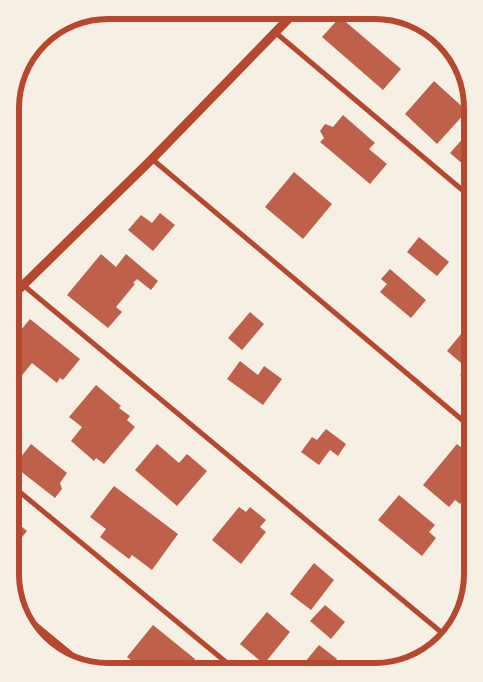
<svg xmlns="http://www.w3.org/2000/svg" width="483" height="682" font-family="Quicksand,sans-serif">
  <style>
    .building { fill: #bf614a }
    .lines { fill: none; stroke-linecap: round; stroke-linejoin: round }
    .minor { stroke: #b5482f; stroke-width: 5 }
    .tertiary { stroke: #b5482f; stroke-width: 9 }
    .rim { fill: none; stroke: #b5482f; stroke-width: 6 }
  </style>
  <rect width="100%" height="100%" fill="#f6efe4"/>
  <path class="building" d="M340,17l61,52 -18,21 -61,-53z
    M434,81l33,30 -30,33 -32,-30z
    M343,115l32,28 -6,6 18,15 -17,20 -50,-42 4,-4 -4,-7 5,-7 8,3z
    M473,127v46l-23,-20z
    M294,172l38,32 -29,35 -38,-32z
    M160,213l15,12 -22,26 -25,-21 13,-15 11,8z
    M419,237l30,25 -12,14 -30,-24z
    M101,254l15,13 10,-13 32,27 -7,9 -14,-11 -4,4 2,1 -19,23 6,5 -14,16 -41,-33z
    M390,269l36,31 -15,18 -31,-26 7,-8 -6,-5z
    M250,312l14,12 -22,26 -14,-12z
    M30,319l50,40 -17,21 -3,-2 -3,5 -25,-20 -22,27v-55l1,-1 4,3z
    M473,325v61l-13,-11 7,-7 -20,-17 19,-23z
    M240,361l18,14 6,-9 18,13 -19,26 -36,-26z
    M96,385l25,21 -2,2 11,8 -3,4 8,7 -31,37 -8,-6 -2,3 -23,-20 11,-14 -13,-10z
    M326,429l20,15 -8,12 -8,-6 -11,15 -18,-13 11,-15 5,3z
    M31,444l36,29 -7,10 2,6 -7,9 -41,-32z
    M157,444l22,19 8,-9 20,17 -30,35 -42,-36z
    M457,444l16,13v32l-13,15 -5,-4 -6,7 -26,-22z
    M114,486l64,48 -26,36 -20,-15 -3,4 -29,-22 6,-8 -16,-12z
    M399,495l36,30 -6,7 7,6 -14,18 -44,-36z
    M239,507l7,5 4,-5 16,13 -6,7 6,5 -25,32 -29,-24z
    M10,517l17,14 -17,21z
    M471,556l2,2v16l-10,-8z
    M314,563l20,17 -23,30 -21,-16z
    M325,605l20,17 -14,17 -21,-18z
    M267,612l23,20 -26,32 -24,-20z
    M153,625l42,34 -10,12h-40l-18,-14z
    M319,645l18,14 -10,13h-22l5,-7 -5,-3z"/>
  <g class="lines">
    <path class="minor" d="M276,33l197,166
      M152,159l321,270
      M23,285l424,352
      M10,484l228,188
      M19,611l69,57"/>
    <path class="tertiary" d="M11,297l141,-138 144,-148"/>
  </g>
  <path d="M0 0H483V682H0ZM108 19H375A89 89 0 0 1 464 108V574A89 89 0 0 1 375 663H108A89 89 0 0 1 19 574V108A89 89 0 0 1 108 19Z" fill="#f6efe4" fill-rule="evenodd"/>
  <path class="rim" d="M108 19H375A89 89 0 0 1 464 108V574A89 89 0 0 1 375 663H108A89 89 0 0 1 19 574V108A89 89 0 0 1 108 19Z"/>
</svg>
